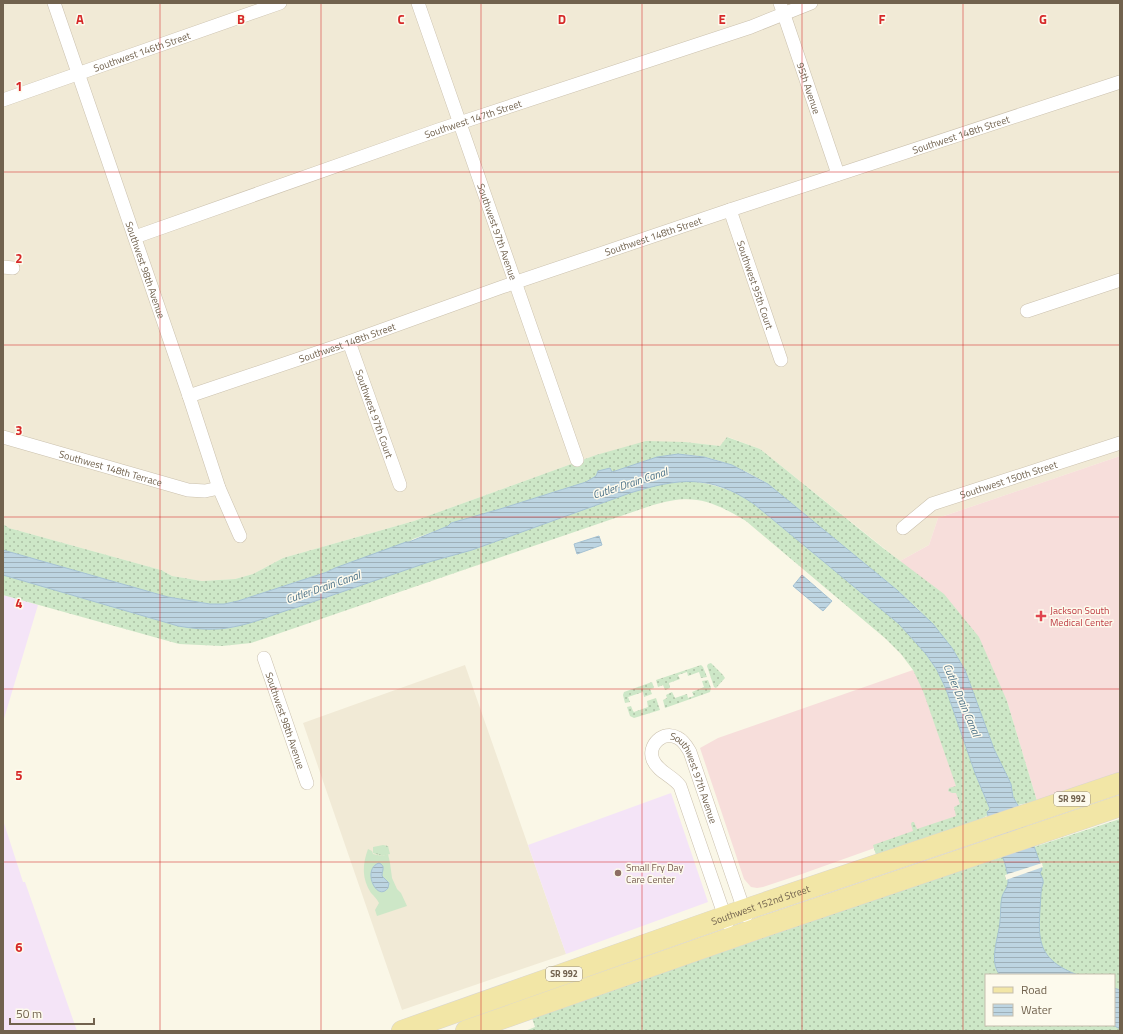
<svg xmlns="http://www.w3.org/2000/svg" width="1123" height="1034" font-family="'Titillium Web',sans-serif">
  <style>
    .residential { fill: #f1ead6 }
    .education { fill: #f4e4f7 }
    .medical { fill: #f7dedb }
    .grass { fill: url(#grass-dots); fill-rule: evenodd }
    .park { fill: url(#park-tufts) }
    .pitch { fill: #cde7c7 }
    .water { fill: url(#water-rules); stroke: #a5c2d3 }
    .pier { fill: #faf7e7 }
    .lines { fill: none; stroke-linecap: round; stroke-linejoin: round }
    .street-casing { stroke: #cbc1ae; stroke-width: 14 }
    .primary-casing { stroke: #dad6d1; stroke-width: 22 }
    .street { stroke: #fff; stroke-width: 13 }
    .primary { stroke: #f2e6a6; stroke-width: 21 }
    .grid { fill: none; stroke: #d62828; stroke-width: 1; stroke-opacity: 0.55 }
    .health-dot { fill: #e0444e; stroke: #fdfaed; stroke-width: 1.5 }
    .education-dot { fill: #8d6e63; stroke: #fdfaed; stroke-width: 1.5 }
    .labels { text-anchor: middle; stroke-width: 3; stroke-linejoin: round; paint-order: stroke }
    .shield { fill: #fdfaed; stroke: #9b907e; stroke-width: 1 }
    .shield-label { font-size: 9px; font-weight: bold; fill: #71624e }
    .street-label { font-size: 10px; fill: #71624e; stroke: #fdfaed }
    .health-label { font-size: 10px; fill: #be3a42; stroke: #fdfaed; text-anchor: start }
    .education-label { font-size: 10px; fill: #785e54; stroke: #fdfaed; text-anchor: start }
    .water-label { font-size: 11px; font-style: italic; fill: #4d7389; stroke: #fdfaed }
    .grid-label { font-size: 13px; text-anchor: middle; font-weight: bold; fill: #d62828; stroke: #fdfaed; stroke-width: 3; stroke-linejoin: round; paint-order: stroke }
  </style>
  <defs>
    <pattern id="grass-dots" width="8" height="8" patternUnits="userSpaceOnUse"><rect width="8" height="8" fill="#cde7c7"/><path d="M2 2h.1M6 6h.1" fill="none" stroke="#abbfa4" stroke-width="1.8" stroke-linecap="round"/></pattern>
    <pattern id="park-tufts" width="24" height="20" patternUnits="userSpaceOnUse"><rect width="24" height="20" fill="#cde7c7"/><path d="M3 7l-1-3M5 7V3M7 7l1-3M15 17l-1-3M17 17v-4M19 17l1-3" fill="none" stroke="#abbfa4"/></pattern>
    <pattern id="water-rules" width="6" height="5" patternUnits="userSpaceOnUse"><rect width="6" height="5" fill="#bdd5e2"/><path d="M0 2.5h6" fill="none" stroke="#9eb0b9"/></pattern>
  </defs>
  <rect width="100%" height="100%" fill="#faf7e7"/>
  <path class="residential" d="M3,3h1117v453l-182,62 -9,27 -29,16 -140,-112 -32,-12 -8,9 -35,-4 -76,10 -13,3 -182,66 -131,37 -30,16 -18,5 -33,2 -30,-5 -11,-6 -152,-42 -6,-4z
    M465,665l101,289 -164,56 -99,-287z"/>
  <path class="education" d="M3,595l35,10 -35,117z
    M671,793l37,109 -142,52 -38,-109z
    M3,820l20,62h2l52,149h-74z"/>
  <path class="medical" d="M1120,456v317l-83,28 -30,-100 -107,-140 29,-16 9,-27z
    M913,670l21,38 33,107 -168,60 -36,12 -6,1 -6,-1 -7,-8 -44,-131 18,-10z"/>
  <path class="grass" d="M727,437l33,12 123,99 61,46 35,43 28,64 30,100 -19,4 -5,-8 -2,-13 -17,-35 -29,-79 -13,-22 -9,-11 -24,-27 -22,-20 -129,-106c-32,-20 -71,-36 -110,-27 -15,3 -30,12 -46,15 -5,1 -10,1 -15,1l-1,3 -10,6 -86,27 -48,14 -3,3 -36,13 -4,3 -74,26 -8,4 -89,29 -14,3h-14l-42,-7 -165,-47v-26l6,4 152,42 11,6 30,5 33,-2 18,-5 30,-16 131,-37 182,-66 50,-14 39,1 35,4z
    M687,481c25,2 47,9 67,23l145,120 27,30 11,16 9,19 29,84 15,36 -3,3 1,3 -9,5 -103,35 -3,-10 40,-14 -2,-7 1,-2h2l3,7 39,-13 -2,-9 6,-3 -4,-11h-4l-4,-2 1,-3 7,-2 -33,-95 -10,-21 -12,-16 -15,-15 -140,-118c-35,-21 -53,-28 -93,-16l-402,138 -29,3 -43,-2 -176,-49v-20l175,51 22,2 23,1 11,-2 34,-10 12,-5 18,-5 131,-45 43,-12 158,-57 25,-8z
    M711,663l12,12 2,3 -9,10 -2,-1 -7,-21 1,-2z
    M701,665l2,2 4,10 -6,1 -2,-6 -11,4 -1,-4 -9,3 2,4 -11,4 1,5 -5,2 -2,-5 -5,2 -2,-7z
    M708,680l3,8 -1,4 -45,16 -2,-8 4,-2 -1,-3 6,-3 3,6 12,-4 1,4 6,-2 -2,-4 12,-5 -2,-6z
    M652,682l2,6 -4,1 2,5 -8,3 -1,-5 -15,5 2,5 -5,1 -2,-8 1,-3z
    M656,698l4,12 -26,8 -4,-2 -3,-9 4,-1 2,5 1,1 14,-5 -1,-6z
    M1120,819v212h-595l10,-4 -3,-9 378,-131zM986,975h128v50h-128z"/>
  <path class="park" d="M383,845l5,1 2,8 -8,2 -9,-3v-6z"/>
  <path class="pitch" d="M368,849l4,2 1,3 9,2 6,-2 2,9 2,15 5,11 4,4 6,13 -30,10 -2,-6 4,-7c-2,-4 -5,-7 -8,-10 -9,-14 -9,-28 -3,-44z"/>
  <path class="water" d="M678,454l26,3 28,8 36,19 129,106 36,34 19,24 13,22 29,79 17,35 2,13 9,15 20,57 -2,4c6,12 2,8 1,20 -2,41 -9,65 37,82h-78c-12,-14 -1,-38 0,-54 1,-8 0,-16 2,-24 1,-5 6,-9 6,-15 1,-18 -17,-50 -21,-70l3,-3 -15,-36 -29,-84 -9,-19 -11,-16 -27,-30 -145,-120c-44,-30 -75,-26 -124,-11l-158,57 -43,12 -131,45c-22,6 -42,16 -65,20 -18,4 -37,2 -55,-1l-175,-51v-25l165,47 42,7h14l14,-3 89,-29 8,-4 71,-26h3l39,-16 3,-3 49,-14 86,-27 10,-6 2,-5 12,-3 2,4 45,-15z
    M599,536l3,9 -25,9 -3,-10z
    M802,575l30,26 -9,10 -30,-25z
    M379,863c7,3 3,7 3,13l7,7 -1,5c-11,15 -27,-19 -9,-25z
    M1114,988l6,2v39l-7,-4h1z"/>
  <path class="pier" d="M1042,863l1,4 -37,13 -1,-5z"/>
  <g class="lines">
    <g class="street-casing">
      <g id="street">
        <path id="s1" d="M54,3l135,393 30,92 21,48"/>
        <path id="s2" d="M418,3l159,457"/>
        <path id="s3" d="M780,3l58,171"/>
        <path id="s4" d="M3,100l277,-97"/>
        <path id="s5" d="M730,210l51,150"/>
        <path id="s6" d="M135,237l303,-107 313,-103 60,-24"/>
        <path d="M3,267l10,1"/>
        <path d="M1027,311l93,-31"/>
        <path id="s7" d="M349,342l51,143"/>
        <path id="s8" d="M189,396l160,-54 153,-55 228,-77 390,-128"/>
        <path id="s9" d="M3,437l185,53 17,1 14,-3"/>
        <path id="s10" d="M903,528l29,-24 188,-61"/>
        <path id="s11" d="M264,658l43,125"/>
        <path id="s12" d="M727,923l-47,-137c-7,-10 -22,-14 -27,-26 -6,-14 10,-31 25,-22 6,3 9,9 12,14l56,164"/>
      </g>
    </g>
    <g class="primary-casing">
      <g id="primary">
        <path id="s13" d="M402,1031l342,-121 376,-127"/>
        <path d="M466,1031l299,-105 355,-120"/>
      </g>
    </g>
    <use href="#street" class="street"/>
    <use href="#primary" class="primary"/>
  </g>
  <path class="grid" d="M160,3v1028M321,3v1028M481,3v1028M642,3v1028M802,3v1028M963,3v1028M3,172h1117M3,345h1117M3,517h1117M3,689h1117M3,862h1117"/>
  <path class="health-dot" d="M1039 610h4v4h4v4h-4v4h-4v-4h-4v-4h4z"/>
  <circle class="education-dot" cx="618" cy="873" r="4"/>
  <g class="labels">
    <g class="shield">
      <rect x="1054" y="792" width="36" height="14" rx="3"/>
      <rect x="546" y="967" width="36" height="14" rx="3"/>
    </g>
    <g class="shield-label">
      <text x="1072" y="802">SR 992</text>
      <text x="564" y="977">SR 992</text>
    </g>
    <g class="street-label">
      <text dy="4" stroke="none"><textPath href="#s4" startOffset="147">Southwest 146th Street</textPath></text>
      <text dy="4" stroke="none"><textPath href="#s3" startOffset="90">95th Avenue</textPath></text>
      <text dy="4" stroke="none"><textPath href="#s6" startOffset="358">Southwest 147th Street</textPath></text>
      <text dy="4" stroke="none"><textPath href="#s8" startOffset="815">Southwest 148th Street</textPath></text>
      <text dy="4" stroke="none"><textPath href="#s2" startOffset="242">Southwest 97th Avenue</textPath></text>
      <text dy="4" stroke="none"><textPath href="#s8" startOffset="491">Southwest 148th Street</textPath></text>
      <text dy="4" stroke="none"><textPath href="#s1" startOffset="282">Southwest 98th Avenue</textPath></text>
      <text dy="4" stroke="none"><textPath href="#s5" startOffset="79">Southwest 95th Court</textPath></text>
      <text dy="4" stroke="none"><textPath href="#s8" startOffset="167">Southwest 148th Street</textPath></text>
      <text dy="4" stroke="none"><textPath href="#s7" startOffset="76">Southwest 97th Court</textPath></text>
      <text dy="4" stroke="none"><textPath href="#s9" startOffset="112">Southwest 148th Terrace</textPath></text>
      <text dy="4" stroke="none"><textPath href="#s10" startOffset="118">Southwest 150th Street</textPath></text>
      <text dy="4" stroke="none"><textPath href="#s11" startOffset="66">Southwest 98th Avenue</textPath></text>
      <text dy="4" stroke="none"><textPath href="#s12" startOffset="269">Southwest 97th Avenue</textPath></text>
      <text dy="4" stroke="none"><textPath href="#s13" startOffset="380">Southwest 152nd Street</textPath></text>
    </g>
    <g class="health-label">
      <text x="1050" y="614">Jackson South<tspan x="1050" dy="12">Medical Center</tspan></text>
    </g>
    <g class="education-label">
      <text x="626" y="871">Small Fry Day<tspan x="626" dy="12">Care Center</tspan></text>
    </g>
    <g class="water-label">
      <text transform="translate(630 483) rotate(-18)" y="4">Cutler Drain Canal</text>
      <text transform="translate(323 587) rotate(-19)" y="4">Cutler Drain Canal</text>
      <text transform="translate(962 700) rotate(67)" y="4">Cutler Drain Canal</text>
    </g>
  </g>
  <g class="grid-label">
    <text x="80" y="24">A</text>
    <text x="241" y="24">B</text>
    <text x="401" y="24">C</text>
    <text x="562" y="24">D</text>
    <text x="722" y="24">E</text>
    <text x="882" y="24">F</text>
    <text x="1043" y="24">G</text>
    <text x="19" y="91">1</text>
    <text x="19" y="263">2</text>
    <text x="19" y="435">3</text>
    <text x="19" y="608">4</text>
    <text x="19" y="780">5</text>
    <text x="19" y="952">6</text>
  </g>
  <rect width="1123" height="1034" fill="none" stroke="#71624e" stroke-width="8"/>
  <rect x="985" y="974" width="130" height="52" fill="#fdfaed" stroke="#c5bdad"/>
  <rect x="993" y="987" width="20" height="6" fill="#f2e6a6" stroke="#c5bdad"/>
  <text x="1021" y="994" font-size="12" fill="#71624e">Road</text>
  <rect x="993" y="1004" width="20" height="12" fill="url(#water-rules)" stroke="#c5bdad"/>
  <text x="1021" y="1014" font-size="12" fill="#71624e">Water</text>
  <path d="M10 1018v6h84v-6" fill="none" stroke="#71624e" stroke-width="2"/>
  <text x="16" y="1018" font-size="12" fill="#71624e" stroke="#fdfaed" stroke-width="3" paint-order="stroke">50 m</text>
</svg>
